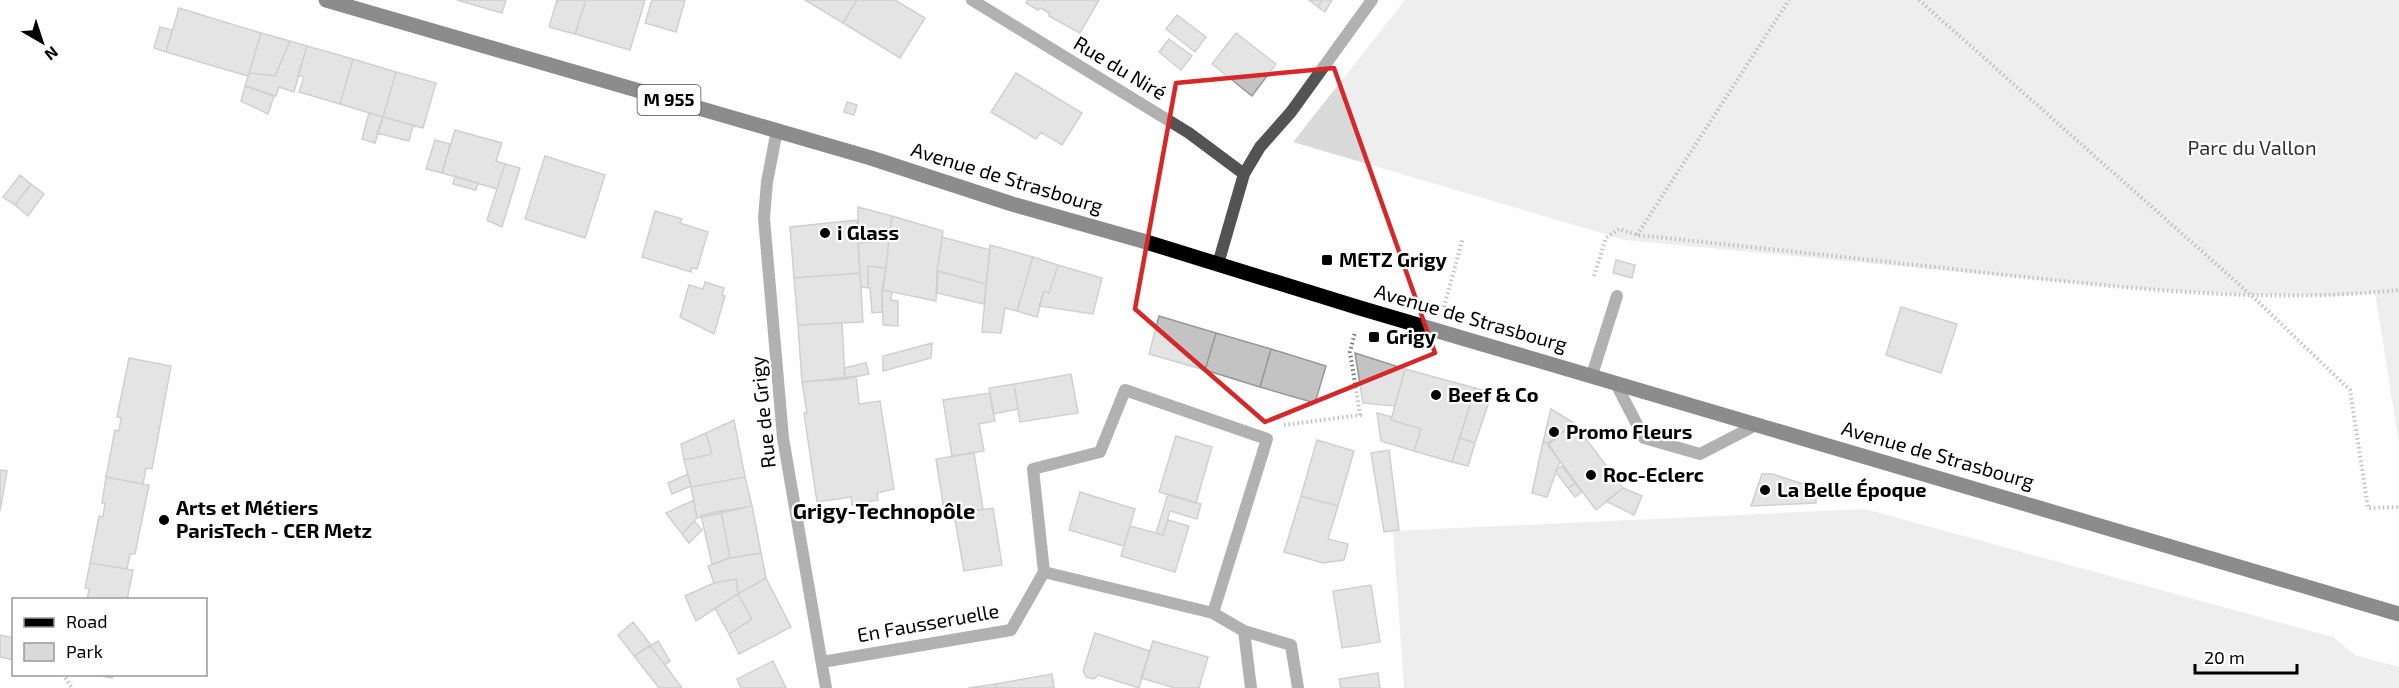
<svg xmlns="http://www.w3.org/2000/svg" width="2399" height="688" font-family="'Exo 2',sans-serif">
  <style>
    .green { fill: #dadada }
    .building { fill: #c3c3c3; stroke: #979797; stroke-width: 1.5 }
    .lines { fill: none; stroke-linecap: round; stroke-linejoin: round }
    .path { stroke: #757575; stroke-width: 4; stroke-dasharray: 1.5 3; stroke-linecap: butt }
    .service { stroke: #535353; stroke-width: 12 }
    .minor { stroke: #535353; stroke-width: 12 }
    .primary { stroke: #000; stroke-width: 15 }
    .marked { fill: none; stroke: #d62828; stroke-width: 4.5; stroke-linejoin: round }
    .poi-dot { fill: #000; stroke: #fff; stroke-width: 2 }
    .labels { text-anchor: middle; stroke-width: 4.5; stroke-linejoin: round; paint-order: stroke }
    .shield { fill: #fff; stroke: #4c4c4c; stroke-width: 1.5 }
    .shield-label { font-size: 18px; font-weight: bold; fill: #000 }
    .street-label { font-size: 20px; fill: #000; stroke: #fff }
    .park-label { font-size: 20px; fill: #313131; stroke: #fff }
    .poi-label { font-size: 20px; font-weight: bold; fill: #000; stroke: #fff; text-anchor: start }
    .quarter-label { font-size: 22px; font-weight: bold; fill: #000; stroke: #fff }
  </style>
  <rect width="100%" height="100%" fill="#fff"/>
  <path class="green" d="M1405,0h994v444l-24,-151 -37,3 -87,-1 -113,-6 -513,-49 -332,-98z
    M1865,509l468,128 22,18 44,12v21h-995l-11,-157z"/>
  <path class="building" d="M457,0h49l-4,13z
    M557,0h29l-11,34 -26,-7z
    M586,0h59l-15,50 -55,-16z
    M652,0h33l-9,32 -31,-9z
    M805,0h52l-14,23z
    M857,0h38l30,18 -25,40 -57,-35z
    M1028,0h71l-19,33 -31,-17v-3l-8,-5 -3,2 -12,-7z
    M1309,0h13l-4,7z
    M1322,0h10l-7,12 -7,-5z
    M179,8l82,25 -13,43 -82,-24z
    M1177,15l29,22 -11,15 -29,-23z
    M160,27l12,3 -6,22 -12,-4z
    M261,33l29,8 -15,35 -26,-3z
    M1236,33l40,31 -24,32 -40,-32z
    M1169,39l23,17 -11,14 -22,-18z
    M290,41l17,5 -13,46 -15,-5 -3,9 -31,-10 4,-13 26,3z
    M307,46l46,13 -13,45 -41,-12 5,-15 -6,-2z
    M353,59l43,13 -13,45 -43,-13z
    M396,72l40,11 -13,45 -40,-11z
    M1016,73l66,40 -20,32 -21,-13 -5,7 -45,-27z
    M245,86l29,10 -6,18 -27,-13z
    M847,102l10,3 -3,10 -10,-3z
    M369,113l14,4 -8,26 -13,-4z
    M383,117l30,8 -4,16 -32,-8z
    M455,130l47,13 -6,18 9,3 -8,25 -55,-16z
    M435,140l15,4 -8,29 -16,-4z
    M545,156l60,19 -20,63 -60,-19z
    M505,164l15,4 -18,59 -15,-7z
    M20,175l11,9 -16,21 -12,-8z
    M455,176l23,7 -2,7 -23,-6z
    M31,184l13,10 -16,22 -13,-11z
    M858,207l34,9 -3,25 -31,2z
    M655,211l27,8 -2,4 28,9 -11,37 -6,-1v4l-49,-15z
    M892,216l51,15 -6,40 -1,30 -53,-11z
    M857,220l3,53 -66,5 -4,-51z
    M942,237l48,13 -4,34 -49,-13z
    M889,241l-3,27 -18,-2v22l-7,-1 -3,-44z
    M990,245l43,12 -16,54 -12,-3 -4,25 -19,-1z
    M1033,257l25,8 -9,28 -5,-2 -7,26 -20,-6z
    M1616,260l19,5 -3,13 -19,-5z
    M1058,265l44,13 -9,36 -54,-8 5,-15 5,2z
    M868,266l18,2 -4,22v22l-10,1 -2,-25h-2z
    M938,271l48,13 -2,20 -47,-11z
    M860,273l3,49 -65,3 -4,-47z
    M705,282l19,6 -2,7 3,1 -11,38 -34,-17 9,-32 14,4z
    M882,290l10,2 -1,8 7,1v25l-15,-1z
    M1901,307l56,17 -16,49 -55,-18z
    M1159,316l57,17 -11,37 -56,-16z
    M842,323l3,56 -43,3 -4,-57z
    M1216,333l55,16 -11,38 -55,-17z
    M932,343l-1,15 -48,13v-15z
    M1271,349l55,17 -11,37 -55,-16z
    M1355,353l50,16 -10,37 -32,-3z
    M129,358l42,8 -19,103 -6,-1 -3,16 -37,-7 9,-47 4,1 2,-13 -4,-1z
    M866,363l3,11 -24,5 -1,-11z
    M1405,369l70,19 -23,74 -38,-11 7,-22 -30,-9z
    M1071,374l7,39 -58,9 -6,-38z
    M856,376l3,28 21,-3 14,88 -17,4 1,7 -26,5 -1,-8 -34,5 -13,-89h3l-5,-31z
    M1014,384l4,25 -25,5 -4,-26z
    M1475,388l17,5 -17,50 -15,-5z
    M990,393l5,28 -16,3 5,27 -32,5 -9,-56z
    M1551,409l23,14 -26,20 -5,-1z
    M1377,413l15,4 -1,3 30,9 -7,22 -33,-10z
    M734,420l11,57 -54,10 -7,-27 28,-6 -6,-21z
    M1574,423l49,65 -27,22 -48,-65z
    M706,433l6,21 -28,6 -3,-16z
    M1176,436l36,11 -16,56 -37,-11z
    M1460,438l15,5 -7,23 -16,-4z
    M1317,440l37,11 -16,55 -37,-10z
    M1543,442l5,1 12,18 -13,36 -15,-4z
    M1389,450l10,80 -15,2 -13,-79z
    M974,453l9,56 -38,7 -9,-57z
    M1562,466l13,17 -7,5 -13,-17z
    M0,470l7,1 -7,40z
    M688,474l3,12 -19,8 -4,-11z
    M1762,474h10l44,14v15l-65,3z
    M106,477l43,8 -14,69h-5l-3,15 -37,-6 9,-47 4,1 2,-14h-3z
    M745,477l7,29 -55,12 -6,-31z
    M1575,483l7,9 -7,5 -7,-9z
    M1623,488l19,8 -8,19 -28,-14z
    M1080,492l55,17 -11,37 -55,-16z
    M1168,494l33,10 -4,15 -27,-8 -7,24 -7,-2z
    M1301,496l37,10 -10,33 20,5 -4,16 -21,3 -39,-11z
    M694,500l3,18 -15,16 -16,-21z
    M752,506l9,47 -31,5 -9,-47z
    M993,508l9,57 -38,6 -10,-57z
    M721,511l9,47 -18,6 -11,-49z
    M1168,520l21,6 -14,46 -54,-16 9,-30 33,9z
    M694,521l8,9 -13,13 -7,-9z
    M761,553l5,25 -28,16 -2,-15 -22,4 -6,-17 22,-8z
    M90,563l43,7 -6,30h-40l2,-11 -4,-1z
    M766,578l25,49 -52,27 -10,-20 23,-15 -14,-25z
    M736,579l2,15 -42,27 -11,-25 29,-13z
    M1371,585l9,57 -38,6 -9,-57z
    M738,594l14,25 -23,15 -14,-26z
    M633,622l18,23 -17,11 -16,-21z
    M1095,633l55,18 -11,37 -41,-13 -4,4 -8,-2 -3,-6z
    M0,635l14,3v22l-14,-3z
    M658,641l12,20 -5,4 -15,-19z
    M1153,641l55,16 -9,31h-24l-34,-10z
    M650,646l15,19 17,23h-23l-25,-32z
    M773,661l13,27h-45l-4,-9z
    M1378,673l2,15h-39l-2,-9z
    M92,674h21l-1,4z
    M1052,674l2,14h-58l-1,-4z
    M995,684l1,4h-28z"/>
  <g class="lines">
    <path class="path" d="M1919,0l332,295 99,95 18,118 31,-1
      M1637,235l152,-235
      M1594,276l12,-38 13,-9 18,6c123,13 246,26 369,40 131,14 262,29 393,15
      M1444,307l19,-69
      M1284,425l76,-10 -10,-63 5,-20
      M63,674l9,14"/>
    <path class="service" d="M1592,375l25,-79
      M1615,382l29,56 56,16 58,-30"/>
    <path class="minor" d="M972,0l217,133 55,41
      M777,130l-10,52 -3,36 19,220 43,250
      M1218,264l26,-90 16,-27 31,-35 81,-112
      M1213,613l31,18 47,14 7,43
      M1244,631l7,57
      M822,662l189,-32 33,-58 -11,-103 67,-17 25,-62 142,49 -54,174 -169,-41"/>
    <path class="primary" d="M326,0l545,158 141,46 131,37 217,67 1039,306"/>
  </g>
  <path d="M0 0H2399V688H0ZM1334,68l101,285 -170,69 -130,-113 41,-226z" fill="#fff" fill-opacity=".55" fill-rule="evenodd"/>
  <path class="marked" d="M1334,68l101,285 -170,69 -130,-113 41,-226z"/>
  <g class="poi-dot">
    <circle cx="825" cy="233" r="6"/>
    <rect x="1321" y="254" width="12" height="12" rx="3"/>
    <rect x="1368" y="331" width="12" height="12" rx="3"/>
    <circle cx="1436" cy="395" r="6"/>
    <circle cx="1554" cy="432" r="6"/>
    <circle cx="1591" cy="475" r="6"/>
    <circle cx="1765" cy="490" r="6"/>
    <circle cx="164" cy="520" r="6"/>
  </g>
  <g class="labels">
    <rect class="shield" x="637.5" y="85" width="63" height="30" rx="4.5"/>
    <g class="shield-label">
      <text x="669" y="106">M 955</text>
    </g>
    <g class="street-label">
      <text transform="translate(1120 68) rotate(31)" y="7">Rue du Niré</text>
      <text transform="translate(1007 178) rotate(17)" y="7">Avenue de Strasbourg</text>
      <text transform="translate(1471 318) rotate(16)" y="7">Avenue de Strasbourg</text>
      <text transform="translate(763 412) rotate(-96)" y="7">Rue de Grigy</text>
      <text transform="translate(1938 455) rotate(16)" y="7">Avenue de Strasbourg</text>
      <text transform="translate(928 623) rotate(-10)" y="7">En Fausseruelle</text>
    </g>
    <g class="park-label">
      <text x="2252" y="155">Parc du Vallon</text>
    </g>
    <g class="poi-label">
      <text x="837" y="240">i Glass</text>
      <text x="1339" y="267">METZ Grigy</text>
      <text x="1386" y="344">Grigy</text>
      <text x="1448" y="402">Beef &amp; Co</text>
      <text x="1566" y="439">Promo Fleurs</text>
      <text x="1603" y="482">Roc-Eclerc</text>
      <text x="1777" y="497">La Belle Époque</text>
      <text x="176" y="515">Arts et Métiers<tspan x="176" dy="23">ParisTech - CER Metz</tspan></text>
    </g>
    <g class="quarter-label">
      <text x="884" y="519">Grigy-Technopôle</text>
    </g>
  </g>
  <rect x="12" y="598" width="195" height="78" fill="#ffffff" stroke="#999999" stroke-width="1.5"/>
  <rect x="24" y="618" width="30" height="9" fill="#000000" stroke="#999999" stroke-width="1.5"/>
  <text x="66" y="628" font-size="18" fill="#000000">Road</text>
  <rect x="24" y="643" width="30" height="18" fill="#dadada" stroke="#999999" stroke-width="1.5"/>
  <text x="66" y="658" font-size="18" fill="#000000">Park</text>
  <g transform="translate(42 42) rotate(141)" stroke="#ffffff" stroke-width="4.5" paint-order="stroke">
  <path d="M0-4.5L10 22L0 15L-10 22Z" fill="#000000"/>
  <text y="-9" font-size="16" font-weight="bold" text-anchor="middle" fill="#000000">N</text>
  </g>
  <path d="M2195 664v9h102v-9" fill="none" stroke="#000000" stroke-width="3"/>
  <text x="2204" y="664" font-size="18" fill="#000000" stroke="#ffffff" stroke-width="4.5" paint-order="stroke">20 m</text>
</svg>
